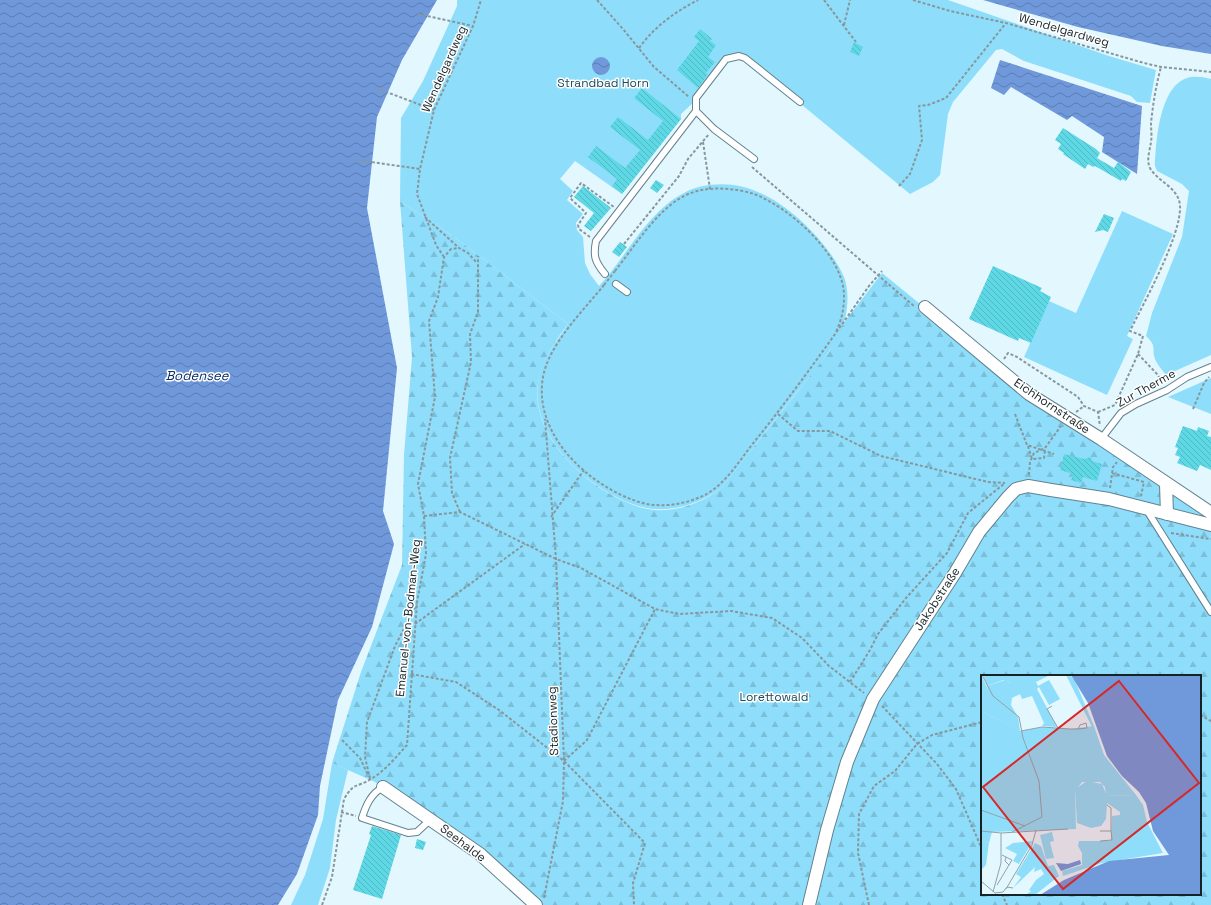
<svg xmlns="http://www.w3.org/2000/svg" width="1211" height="905" font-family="'Space Grotesk',sans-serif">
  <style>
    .green { fill: #8edefb }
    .forest { fill: url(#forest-firs); fill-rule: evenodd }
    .water { fill: url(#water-waves) }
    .building { fill: url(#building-back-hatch) }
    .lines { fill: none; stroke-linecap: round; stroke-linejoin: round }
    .service-casing { stroke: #63828e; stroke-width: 8 }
    .minor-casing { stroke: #63828e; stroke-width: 14 }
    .path { stroke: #86979d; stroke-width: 2; stroke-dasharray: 3 2; stroke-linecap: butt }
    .service { stroke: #fff; stroke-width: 6 }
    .minor { stroke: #fff; stroke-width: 12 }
    .path-bridge { stroke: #86979d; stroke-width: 2; stroke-dasharray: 3 2; stroke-linecap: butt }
    .labels { text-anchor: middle; stroke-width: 3; stroke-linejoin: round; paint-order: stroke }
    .street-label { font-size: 12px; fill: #152226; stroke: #fff }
    .park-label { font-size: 12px; fill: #1c4a59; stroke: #fff }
    .water-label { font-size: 13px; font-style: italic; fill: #072c66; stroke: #fff }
    .inset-road { fill: none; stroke: #91a2a8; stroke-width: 1 }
    .view { fill: #d62828; fill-opacity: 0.15; stroke: #d62828; stroke-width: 2 }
    .inset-edge { fill: none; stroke: #152226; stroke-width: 2 }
  </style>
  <defs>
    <pattern id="forest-firs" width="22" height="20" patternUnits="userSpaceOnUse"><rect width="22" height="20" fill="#8edefb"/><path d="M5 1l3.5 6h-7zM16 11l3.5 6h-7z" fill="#7abed7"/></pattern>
    <pattern id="water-waves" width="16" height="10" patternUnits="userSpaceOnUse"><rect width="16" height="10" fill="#7099db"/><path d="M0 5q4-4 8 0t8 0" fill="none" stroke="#5b7cb1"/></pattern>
    <pattern id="building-back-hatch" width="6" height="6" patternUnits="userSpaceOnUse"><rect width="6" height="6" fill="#5fd8e5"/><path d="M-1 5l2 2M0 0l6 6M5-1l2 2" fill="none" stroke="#52b9c4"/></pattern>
  </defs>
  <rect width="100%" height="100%" fill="#e3f7ff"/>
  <path class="green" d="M457,0h491l161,56 47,14 -6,33 -13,-1 -6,-6 -107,-35 -22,-12 -6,1 -43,52 -5,12 -8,61 -7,7 -23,12 -165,-136 -19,1 -31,42 -14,13v5l-59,75 -47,-33 -15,18 13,12 -6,9 16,14 -7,9 1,7 6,7 2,26 5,11 9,12c27,-29 49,-75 85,-93 22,-12 54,-11 76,0 31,13 71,53 84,84 5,13 4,29 1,42 -9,30 -33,54 -52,78 -24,30 -47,60 -71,90 -20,17 -54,27 -80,20 -49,-13 -112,-68 -104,-124 5,-28 16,-37 30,-59l-115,-88 -53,-35 1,-83 22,-37 34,-75z
    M1202,77l9,2v276l-45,20c-4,-5 -9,-11 -11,-16 -4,-10 3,-12 -9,-23l6,-23 30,-76 7,-46 -7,-7 -25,-13 -2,-5c1,-23 4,-79 32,-88 4,-2 11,-1 15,-1z
    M1122,211l51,23 -46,102 6,3 -26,56 -83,-38 25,-56 27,12z
    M1211,378v36l-43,-17z
    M332,763l16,7 -12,50 -6,48 -12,37h-27l14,-30 18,-56z"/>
  <path class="forest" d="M400,201l53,35 115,88c-15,20 -25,34 -30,59 -9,56 56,112 105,125 26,7 60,-4 79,-21l107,-135 14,-28 39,-51 161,131 168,112v389h-675l-105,-86 -56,-37 -43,-19 29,-91 41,-107 2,-110 8,-98zM982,676h218v218h-218z"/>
  <path class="water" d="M0,0h437l-35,60 -25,57 -10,91 30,160 -14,143 11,33 -22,83 -34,73 -18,86 -2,29 -21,59 -19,31h-278z
    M983,0h228v54l-49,-8 -84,-19z
    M592 66a9 9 0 1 1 18 0a9 9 0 1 1-18 0Z
    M1000,60l142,46 -5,68 -35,-22 2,-15 -32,-21 -5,4 -56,-33 -7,8 -13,-7z"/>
  <path class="building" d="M700,29l12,10 -2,2 6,4 -8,12 7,5 -9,11 2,1 -10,14 -21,-18 22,-29 -5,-4z
    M854,42l9,5 -4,9 -9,-4z
    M642,88l39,31 -59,75 -10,-8 5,-7 -29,-22 8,-11 29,22 15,-18 -30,-23 8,-10 30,23 15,-19 -29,-23z
    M1063,128l33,21 4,4 -3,5 17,10 4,-6 13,10 -5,9 -4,-2 -1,2 -26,-15 -2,1 -5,-3 -3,5 -22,-15 1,-1 -6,-4 3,-5 -6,-4z
    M656,180l8,5 -7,8 -7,-5z
    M583,186l28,22 -20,23 -7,-5 10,-13 -20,-16z
    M1104,214l10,4 -6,14 -5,-2 -8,2z
    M620,242l7,5 -8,10 -7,-5z
    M993,266l49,22 -2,3 11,6 -20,46 -12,-5 -1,3 -49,-22z
    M1183,426l14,5 1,-4 11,4 -2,5 4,1v33l-11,-5 -3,6 -20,-8 3,-6 -5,-2 3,-7 -3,-1z
    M1064,454l20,5 7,-2 1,4 10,3 -5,17 -14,-4 -2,6 -10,-3 2,-6 -13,-4z
    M372,826l29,9 -19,64 -29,-9 18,-55 -2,-1z
    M417,839l9,3 -3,8 -8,-2z"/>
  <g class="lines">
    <g class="service-casing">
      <path id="service" d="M754,159l-40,-30 -18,-18v-13l30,-39 13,-3 6,2 55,44
        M605,274c-10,-12 -12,-18 -9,-33l100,-130
        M616,284l11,8
        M1101,439l20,-26 15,-9 31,-14 20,-13 24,-10
        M1146,509l65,103
        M383,787c-12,7 -17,18 -21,31l46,15 9,-1 14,-13"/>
    </g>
    <g class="minor-casing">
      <path id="minor" d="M925,307l104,87 72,45 110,74
        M1166,484l1,30
        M383,787l97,67 56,51
        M809,905l18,-75 20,-68 26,-63 82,-126 24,-41 29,-35 8,-8 12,-3 23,4 58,9 102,26"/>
    </g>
    <path class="path" d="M597,0l26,29 31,38 35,30
      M824,0l32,42
      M913,0l37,11 56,12 138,40 17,4 50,5
      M418,14l55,12
      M844,25l6,-25
      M639,48c16,-22 36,-36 59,-48
      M376,88l58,22
      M703,142l7,47
      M357,160l63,9
      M752,167l162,139
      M899,186l11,-12 12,-34 -3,-34 9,-1 18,-7 60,-75
      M425,217l34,31 9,5 9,10
      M590,237l-11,-8 -1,-4 8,-12 -16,-15 11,-15 33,24
      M624,244l55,-68 9,-17 21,-25
      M444,257l-8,-12 -19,-51 3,-25 14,-59 39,-84 8,-26
      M615,271c20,-25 45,-67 76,-78 19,-7 44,-5 63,1 35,13 91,62 90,103 0,13 -3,24 -8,35
      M604,285c-21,26 -55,59 -61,92 -10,57 44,107 93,124 22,8 48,4 69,-6 20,-11 33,-32 46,-49 42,-52 80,-106 118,-160l13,-15
      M1138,354l19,20 6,9
      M1004,359l4,-6 9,4 61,40 6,9 14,6 2,14
      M1193,409l11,-26 5,-6
      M1076,412l8,-6
      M1098,412l17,-7 23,-51 5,-18 -13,-5c14,-29 52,-96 50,-126 -2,-18 -22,-23 -30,-37 -4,-8 0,-18 1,-26 1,-6 0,-13 0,-19 2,-19 5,-38 10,-56
      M778,414l20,17h32l51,25 107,26 17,1
      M1015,414l12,31 27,9
      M1028,446l4,13 12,-1 1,-7
      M1112,473l32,9 -3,14
      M1029,475l1,-13 4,-9 11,-5 16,-22
      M1110,488l3,-21 4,-5
      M460,512l-8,-19 -2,-35 21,-96 -1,-28 8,-22v-56
      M424,516l36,-4 96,47 25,9 74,41 24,5 52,-3 41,7 30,20 27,28 35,27
      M551,517l33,-47
      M1171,533l40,6
      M415,624l110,-80
      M411,674l45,8 43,28 65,51 81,82 -12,40 1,22
      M850,682l20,-32 8,-16 28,-36 41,-45 21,-40 37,-30
      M882,706l55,58 19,25 26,60
      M1200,715l11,6
      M342,740l18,18 8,17
      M564,761l23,-21 68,-131
      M370,779l-5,-22 2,-35 28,-76 22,-42
      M341,812l15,4
      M1002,894l5,11
      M544,898l19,-97 1,-40 -8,-202 -11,-140
      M322,905l10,-28 12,-78c10,-17 12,-11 27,-20 14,-8 25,-22 36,-34l10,-143 9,-48 -2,-38 -6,-32 17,-87 -6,-76 9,-24 6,-40 7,-8 8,-1
      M869,905l-11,-52 1,-39 15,-28 21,-15 22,-27 15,-9 50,-13"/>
    <use href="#service" class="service"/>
    <use href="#minor" class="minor"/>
    <path class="path-bridge" d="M604,285l11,-14"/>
  </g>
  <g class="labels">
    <g class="street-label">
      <text transform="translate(1064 30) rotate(16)" y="4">Wendelgardweg</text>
      <text transform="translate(444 69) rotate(-66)" y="4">Wendelgardweg</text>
      <text transform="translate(1146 388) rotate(-29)" y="4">Zur Therme</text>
      <text transform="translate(1052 406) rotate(34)" y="4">Eichhornstraße</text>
      <text transform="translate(937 599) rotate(-57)" y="4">Jakobstraße</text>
      <text transform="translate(408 618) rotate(-84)" y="4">Emanuel-von-Bodman-Weg</text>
      <text transform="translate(553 721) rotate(-92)" y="4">Stadionweg</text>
      <text transform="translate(463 843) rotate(37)" y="4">Seehalde</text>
    </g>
    <g class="park-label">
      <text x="603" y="87">Strandbad Horn</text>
      <text x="774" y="701">Lorettowald</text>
    </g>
    <g class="water-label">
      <text x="197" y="380">Bodensee</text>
    </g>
  </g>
  <g transform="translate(981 675)">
    <rect width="220" height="220" fill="#e3f7ff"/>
    <path d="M0,0l8,16 -2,-5 18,-6 5,3 -3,-8h43l-14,7 2,4 11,-6 11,19 -11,6 -10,-18 -2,2 20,38 -15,-1 2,-3 -12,-27 -10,3 -2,-5 -8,4 -1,7 7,12 2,14 -39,-20zM85,0h4l5,6 19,45 -2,1zM106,106l15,3 5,12 29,-1 7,10 4,17 16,31 -61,10 -39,13 -1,-5 20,-6v-12l-4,-7 1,-5h32l1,-25 8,-1v-3l-13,-9 -1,16 -5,7 -10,2 -14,-5 -2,-34zM71,157l2,9 -4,1 4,16 -8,1 -6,-24zM0,165l8,3 -3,22 -5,5zM52,166l-14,23 -6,-3 4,-7 -12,-6 8,-5zM54,168l6,3 7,20 6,-1 5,11 -24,19h-9l5,-4 -2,-1 7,-10 8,-6 -3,-5 -7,3 1,-5 -22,21 8,-11 -5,-3z" fill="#8edefb"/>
    <path d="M2,0h24l4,8 -8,-3 -16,6zM0,36l40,20 21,-4 28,2 24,-3 10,29 32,40 -30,1 -1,-9 -5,-5h-18l-7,9 1,38 -84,3 -3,11 -7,-2z" fill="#8edefb"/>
    <path d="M90,0h130v220h-161l24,-15 45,-19 60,-6 -16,-24 -7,-28 -7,-11 -17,-16 -15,-20 -19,-53zM99,185l1,4 -20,7 -5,-8 12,1z" fill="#7099db"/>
    <path class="inset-road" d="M1,0l11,21 26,21 4,21 16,43 3,36 -30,15M71,31l-5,3 11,19M40,56l21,-4 28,2h8l9,-1 -1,-5 -6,2 -2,4M126,130l4,3v23M0,135l44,16M0,156l20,2 67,-4M119,166l12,-1 -1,-9h-11M25,182l6,3 -3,5M0,206l14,12 8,-1 4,-5 6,1M16,210l12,-20 -4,-4 1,-4 -4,-2M25,214l26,-44 4,-15M12,217l8,-29v-30"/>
    <path class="view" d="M138,6l80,102 -136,106 -80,-102z"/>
    <rect width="220" height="220" class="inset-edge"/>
  </g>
</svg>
